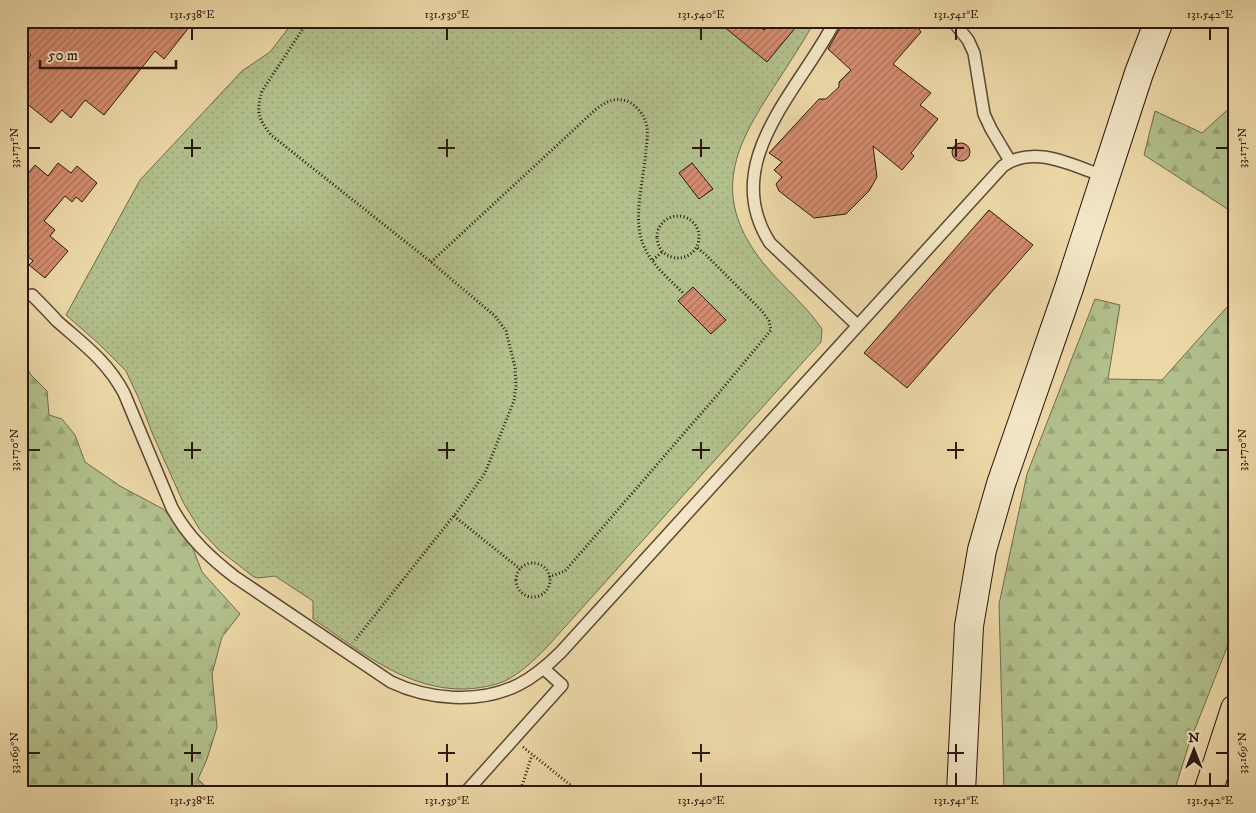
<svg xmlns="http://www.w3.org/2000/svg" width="1256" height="813" font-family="'IM FELL DW Pica',serif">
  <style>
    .forest { fill: url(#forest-firs); stroke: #6f6b4d }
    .park { fill: url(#park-dots); stroke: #6f6b4d }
    .building { fill: url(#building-hatch); stroke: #2c160e }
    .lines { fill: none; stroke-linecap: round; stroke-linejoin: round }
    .lane-casing { stroke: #5c4734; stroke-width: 14 }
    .secondary-casing { stroke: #2c160e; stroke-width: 30 }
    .highway-casing { stroke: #2c160e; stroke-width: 30 }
    .path { stroke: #2c160e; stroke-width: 3; stroke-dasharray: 1 2.5; stroke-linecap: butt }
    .lane { stroke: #f3e6c6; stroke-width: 11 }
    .secondary { stroke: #f3e6c6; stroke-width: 28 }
    .highway { stroke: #edd9a8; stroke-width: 28 }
    .ticks { fill: none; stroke: #2c160e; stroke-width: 2 }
    .neatline { fill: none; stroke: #2c160e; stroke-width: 2 }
    .ticks-label { font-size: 12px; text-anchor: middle; fill: #2c160e }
  </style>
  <defs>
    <pattern id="forest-firs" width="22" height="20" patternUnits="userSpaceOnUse" patternTransform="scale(1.25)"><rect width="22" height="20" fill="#b2c08c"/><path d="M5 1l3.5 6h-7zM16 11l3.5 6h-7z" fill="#99a478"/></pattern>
    <pattern id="park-dots" width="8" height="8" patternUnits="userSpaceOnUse" patternTransform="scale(1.25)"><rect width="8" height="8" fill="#b2c08c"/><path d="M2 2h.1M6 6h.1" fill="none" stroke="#99a478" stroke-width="1.8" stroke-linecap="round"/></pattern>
    <pattern id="building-hatch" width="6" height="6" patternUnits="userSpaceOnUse" patternTransform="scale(1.25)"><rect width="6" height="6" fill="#d48c6f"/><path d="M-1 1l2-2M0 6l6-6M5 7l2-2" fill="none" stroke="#ac715a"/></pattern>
  </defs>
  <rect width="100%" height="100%" fill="#edd9a8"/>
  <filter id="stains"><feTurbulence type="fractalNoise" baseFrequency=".004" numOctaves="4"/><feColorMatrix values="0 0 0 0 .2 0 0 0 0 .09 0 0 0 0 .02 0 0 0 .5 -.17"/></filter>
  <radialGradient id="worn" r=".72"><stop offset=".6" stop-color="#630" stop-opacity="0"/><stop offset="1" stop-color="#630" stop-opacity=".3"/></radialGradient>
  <path class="forest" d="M1235,103v114l-9,-9 -82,-53 11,-44 47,22z
    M1235,298v329l-46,117 -15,48h-170l-5,-188 28,-130 68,-175 25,6 -12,74 54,1z
    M21,358l10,17 16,16 2,24 13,4 13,16 10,27 35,24 43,23 26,29 13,34 38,42 -18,23 -10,37 5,53 -10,32 -9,20 13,13h-190z"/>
  <path class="park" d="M294,21h521c-12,21 -25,41 -38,61 -38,58 -66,106 -22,170 19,28 48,49 67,77l-1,13 -275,306c-12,12 -25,25 -41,33 -12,5 -25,7 -38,8 -61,2 -106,-38 -154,-70v-18l-38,-25 -17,2 -4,-1 -35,-27 -19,-20 -17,-28 -30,-67 -14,-36 -13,-28 -28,-28 -32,-28 74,-135 102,-109 28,-19z"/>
  <path class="building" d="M21,21h173l-30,38 -9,-8 -51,64 -19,-15 -14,18 -9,-8 -11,13 -30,-24v-32l10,-12 -10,-7z
    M717,21h36l11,9 8,-9h16l7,7 -28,34z
    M844,21h70l7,11 -28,32 38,29 -11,12 18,14 -27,34 3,3 -12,14 -29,-24 4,31 -8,14 -23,23 -32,4 -35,-27 -3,-7 6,-7 -8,-7 8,-8 -13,-9 50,-54h7l13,-12v-5l12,-12 -23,-21z
    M952 152a9 9 0 1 1 18 0a9 9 0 1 1-18 0Z
    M58,163l13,10 6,-7 20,17 -15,19 -6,-5 -4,5 -7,-6 -21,25 11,9 -5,6 18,15 -23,27 -16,-13 4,-4 -12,-10v-69l14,-17 13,11z
    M692,163l21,26 -14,10 -20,-26z
    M989,210l44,35 -126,143 -43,-35z
    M693,287l33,33 -15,14 -33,-33z"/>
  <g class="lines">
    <g class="lane-casing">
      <path id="lane" d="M835,21c-35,69 -117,141 -65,222l87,82
        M953,21l15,19 6,13 10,61 7,15 19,32
        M32,295c9,9 17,17 25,26 26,23 50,40 67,72l48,115c16,29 37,49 63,69l156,105c38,18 88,22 127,3 16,-8 30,-20 43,-33l442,-486c31,-22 69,-1 102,11
        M466,792l96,-107 -19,-17"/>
    </g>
    <g class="secondary-casing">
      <path id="secondary" d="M961,792l8,-166 13,-76 19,-66 68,-196 70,-215 20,-52"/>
    </g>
    <g class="highway-casing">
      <path id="highway" d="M1208,792l27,-83"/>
    </g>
    <path class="path" d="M308,21l-46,70c-6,21 -4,27 9,44l160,127 64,54 11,15 9,36 1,18 -2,16 -29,72 -25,35 -105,132
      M657 237a21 21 0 1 1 42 0a21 21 0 1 1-42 0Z
      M653,260l10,-9
      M431,262l164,-152c10,-8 19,-13 32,-9 7,3 15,11 18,19 4,9 2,21 1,30 -2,27 -12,63 -5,88 6,23 26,39 42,55
      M454,516l66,53
      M516 580a17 17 0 1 1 34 0a17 17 0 1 1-34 0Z
      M549,577l16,-6 153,-177 53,-64 -2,-9 -7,-10 -57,-57 -9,-7
      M523,747l56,45
      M520,792l12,-37"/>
    <use href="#lane" class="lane"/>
    <use href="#secondary" class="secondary"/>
    <use href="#highway" class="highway"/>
  </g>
  <path class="ticks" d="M192,28v12M447,28v12M701,28v12M956,28v12M1210,28v12M192,139v18M447,139v18M701,139v18M956,139v18M28,148h12M184,148h17M438,148h17M692,148h18M947,148h17M1216,148h12M192,442v17M447,442v17M701,442v17M956,442v17M28,450h12M184,450h17M438,450h17M692,450h18M947,450h17M1216,450h12M192,744v18M447,744v18M701,744v18M956,744v18M28,753h12M184,753h17M438,753h17M692,753h18M947,753h17M1216,753h12M192,773v13M447,773v13M701,773v13M956,773v13M1210,773v13"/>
  <rect width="1256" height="813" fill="none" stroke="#edd9a8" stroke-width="55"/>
  <g transform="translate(1194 750)" stroke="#f3e6c6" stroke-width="4" paint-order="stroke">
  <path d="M0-4L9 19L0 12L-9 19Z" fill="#2c160e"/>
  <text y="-8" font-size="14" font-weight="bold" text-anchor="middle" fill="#2c160e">N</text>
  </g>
  <path d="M40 60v8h136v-8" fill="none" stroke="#2c160e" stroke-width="2.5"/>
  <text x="48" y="60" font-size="15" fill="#2c160e" stroke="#f3e6c6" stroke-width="4" paint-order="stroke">50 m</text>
  <rect x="28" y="28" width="1200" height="758" class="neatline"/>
  <g class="ticks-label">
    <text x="192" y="18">131.538°E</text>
    <text x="447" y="18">131.539°E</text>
    <text x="701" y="18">131.540°E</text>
    <text x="956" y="18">131.541°E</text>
    <text x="1210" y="18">131.542°E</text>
    <text transform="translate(14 148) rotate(-90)" y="4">33.171°N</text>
    <text transform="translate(1242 148) rotate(-90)" y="4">33.171°N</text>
    <text transform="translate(14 450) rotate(-90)" y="4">33.170°N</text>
    <text transform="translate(1242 450) rotate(-90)" y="4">33.170°N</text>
    <text transform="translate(14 753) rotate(-90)" y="4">33.169°N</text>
    <text transform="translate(1242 753) rotate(-90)" y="4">33.169°N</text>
    <text x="192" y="804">131.538°E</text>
    <text x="447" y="804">131.539°E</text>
    <text x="701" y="804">131.540°E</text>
    <text x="956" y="804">131.541°E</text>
    <text x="1210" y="804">131.542°E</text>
  </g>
  <rect width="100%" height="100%" filter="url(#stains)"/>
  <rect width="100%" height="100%" fill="url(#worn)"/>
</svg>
